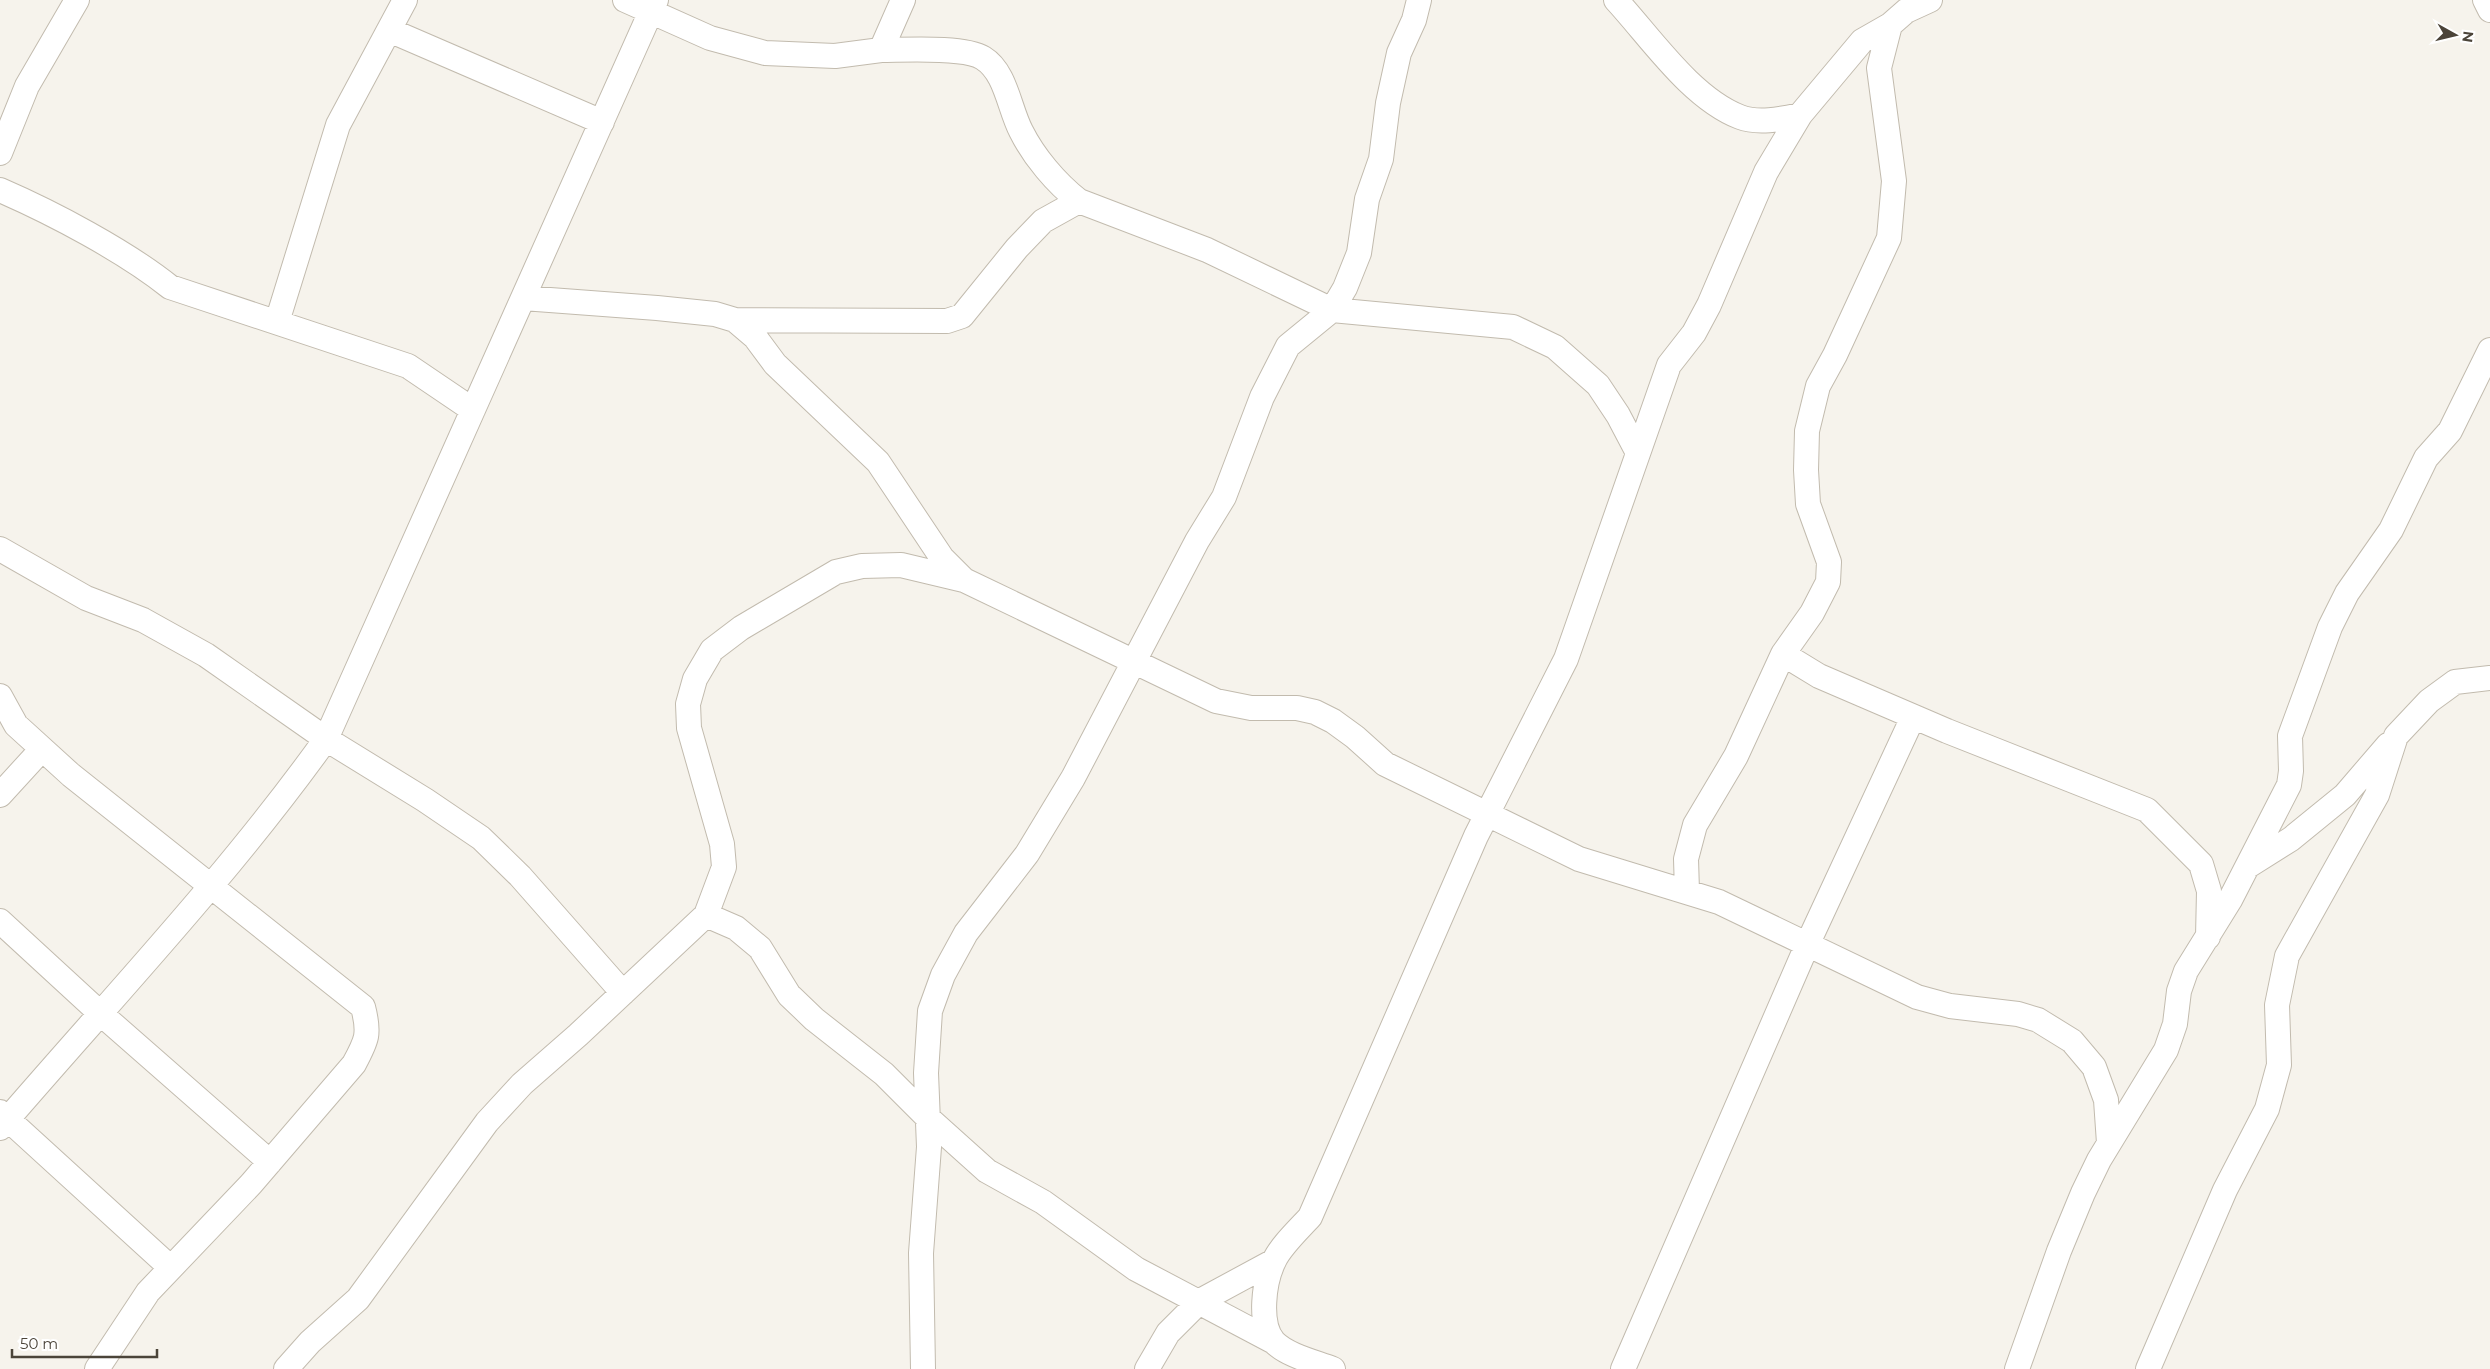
<svg xmlns="http://www.w3.org/2000/svg" width="2490" height="1369" font-family="Montserrat,sans-serif">
  <style>
    .lines { fill: none; stroke-linecap: round; stroke-linejoin: round }
    .minor-casing { stroke: #c2bbae; stroke-width: 26 }
    .minor { stroke: #fff; stroke-width: 24 }
  </style>
  <rect width="100%" height="100%" fill="#f6f3ec"/>
  <g class="lines">
    <g class="minor-casing">
      <path id="minor" d="M625,0l85,38 55,15 70,3 46,-6 22,-50
        M1616,0c35,38 75,98 124,117 19,7 41,2 60,-2
        M1930,0l-24,11 -16,14 -11,43 15,113 -5,57 -54,117 -17,31 -11,45 -1,39 2,34 21,58 -1,20 -16,31 -29,41 36,22 128,55 200,79 54,54 8,27 -1,46
        M2485,0l5,10
        M389,30l213,92
        M881,50c23,0 83,-4 102,8 23,14 26,50 38,73 13,26 35,52 58,70l128,49 125,60 181,17 42,20 43,38 20,30 20,38
        M0,153l27,-67 50,-86
        M0,190c53,23 125,61 170,97l238,79 65,44
        M523,298l134,10 58,6 20,6 20,17 20,27 103,98 64,96 22,22 252,121 35,7h46l18,4 18,9 22,16 30,27 194,95 140,43 198,95 33,9 68,8 20,6 34,21 22,26 12,33 3,43
        M735,320l212,1 15,-5 55,-68 26,-27 36,-20
        M277,322l61,-197 67,-125
        M0,549l86,49 57,22 63,35 120,84 99,61 56,38 39,38 103,117
        M0,696l16,29 55,50 292,232c7,27 4,33 -9,57l-103,120 -103,108 -51,77
        M0,795l42,-46
        M2248,866l43,-27 54,-44 43,-50
        M1687,891l-1,-32 9,-34 41,-69 47,-102
        M706,915l30,13 24,20 29,47 25,24 70,55 44,44 59,53 56,31 93,67 138,73
        M0,921l100,92 170,149
        M0,1112l171,156
        M0,1128c110,-128 228,-252 326,-389l330,-739
        M286,1369l24,-27 48,-43 129,-177 35,-38 56,-49 128,-120 18,-48 -2,-23 -33,-116 -1,-24 7,-25 17,-29 29,-22 95,-56 26,-6 39,-1 63,15
        M923,1369l-2,-116 8,-106 -3,-74 4,-62 13,-36 23,-42 61,-79 46,-76 124,-237 27,-44 38,-100 26,-51 44,-36 13,-22 14,-35 8,-54 14,-40 7,-56 11,-50 15,-33 5,-20
        M1147,1369l21,-36 32,-32 74,-40
        M1333,1369c-18,-7 -45,-13 -59,-27 -16,-18 -10,-61 0,-81 6,-14 25,-32 36,-44l166,-381 90,-177 103,-294 25,-32 15,-28 57,-133 34,-57 62,-74 28,-16
        M1623,1369l185,-426 105,-226
        M2017,1369l42,-118 24,-58 16,-33 67,-110 9,-26 4,-33 7,-20 44,-71 59,-115 2,-14 -1,-35 40,-109 17,-34 44,-63 35,-72 24,-27 40,-81
        M2148,1369l77,-179 42,-81 12,-44 -2,-60 10,-49 90,-161 19,-59 33,-35 26,-19 35,-4"/>
    </g>
    <use href="#minor" class="minor"/>
  </g>
  <g transform="translate(2455 35) rotate(98)" stroke="#ffffff" stroke-width="4" paint-order="stroke">
  <path d="M0-4L9 19L0 12L-9 19Z" fill="#4b4439"/>
  <text y="-8" font-size="14" font-weight="bold" text-anchor="middle" fill="#4b4439">N</text>
  </g>
  <path d="M12 1349v8h145v-8" fill="none" stroke="#4b4439" stroke-width="2.5"/>
  <text x="20" y="1349" font-size="15" fill="#4b4439" stroke="#ffffff" stroke-width="4" paint-order="stroke">50 m</text>
</svg>
